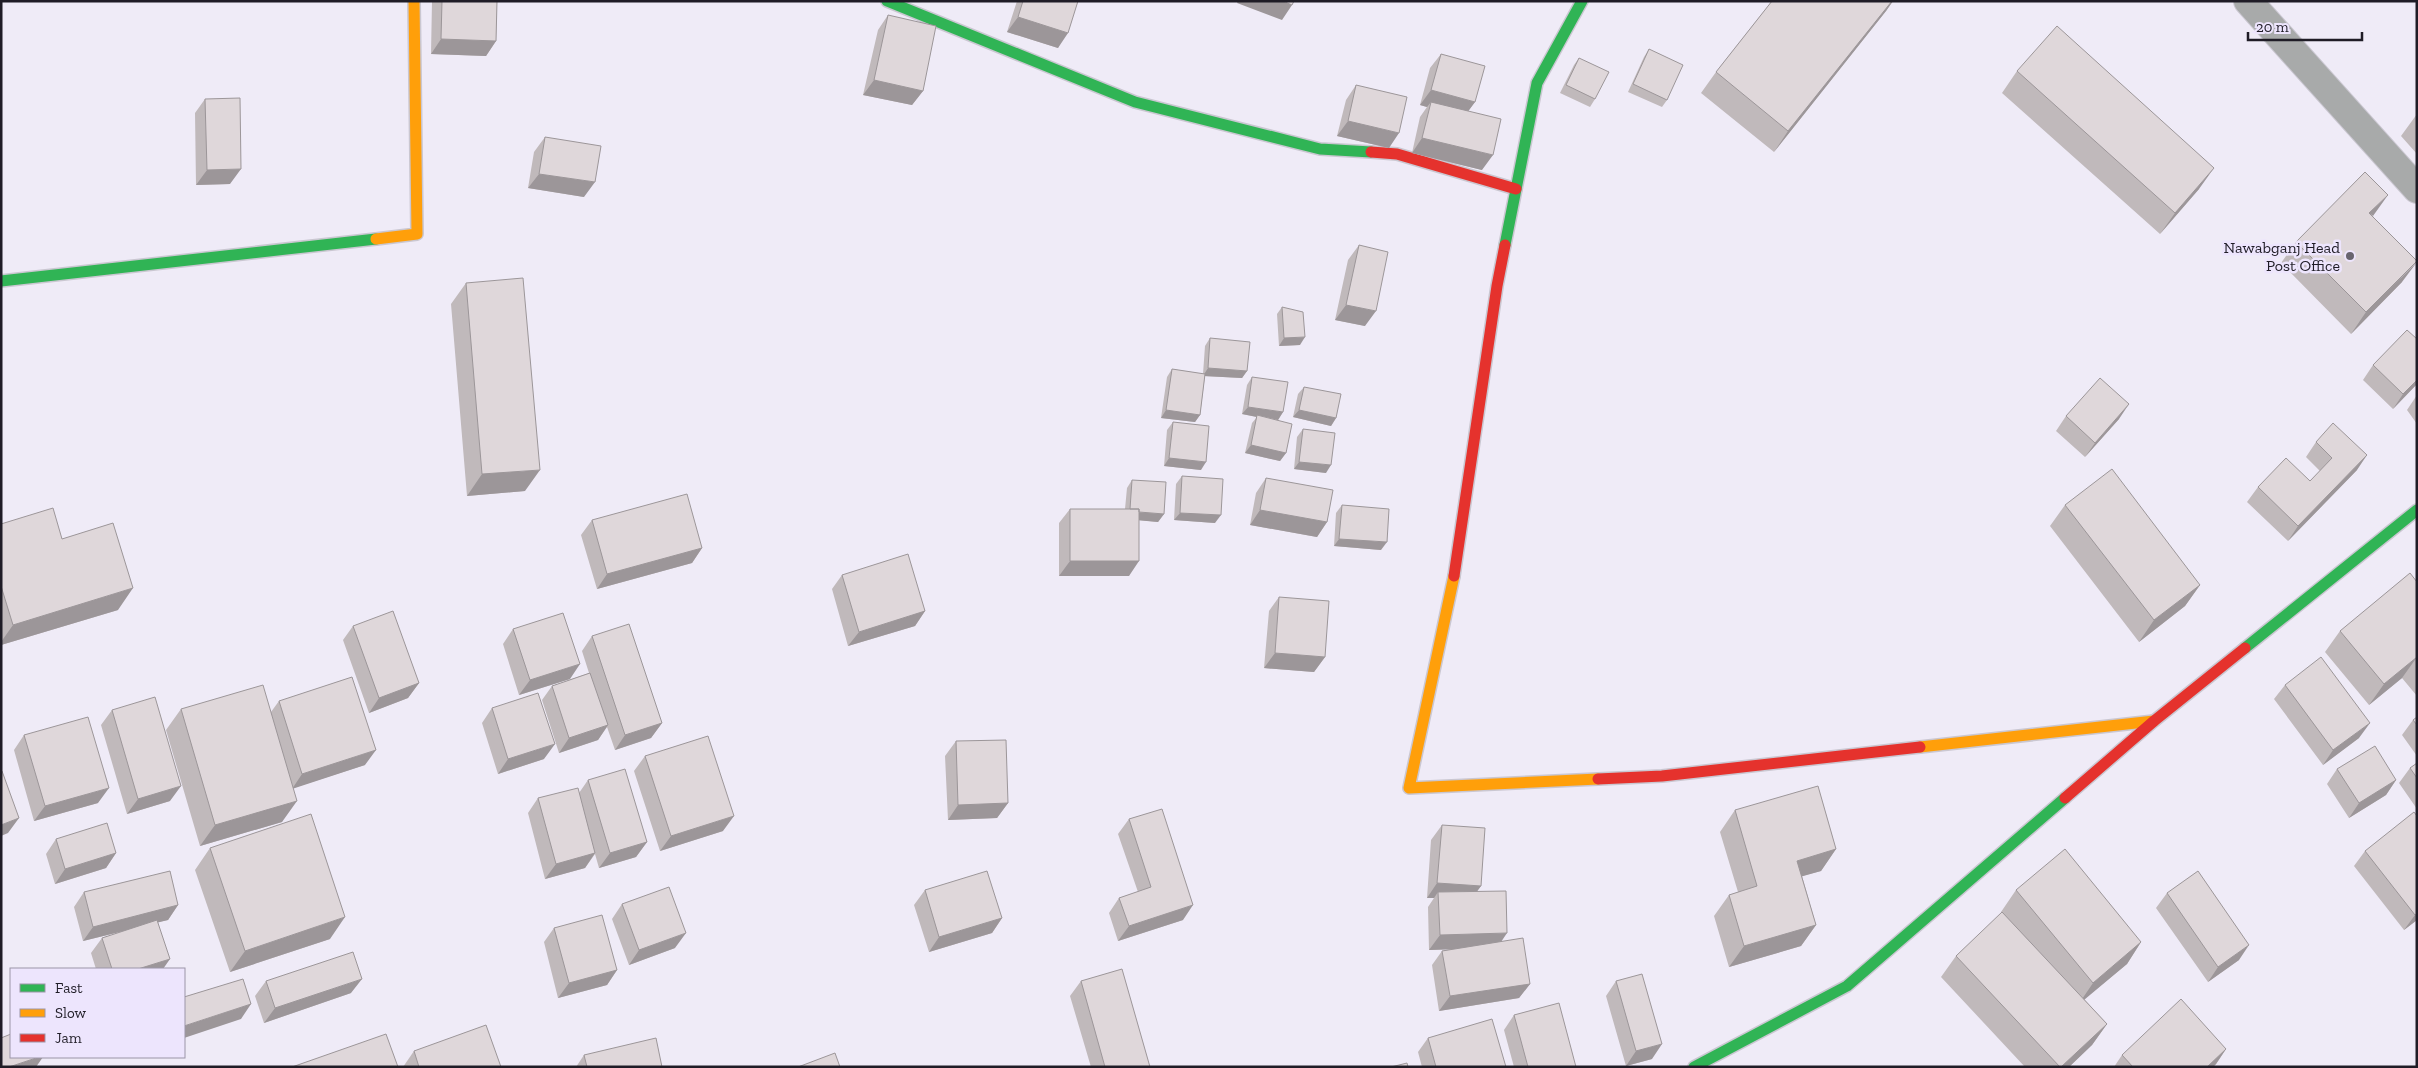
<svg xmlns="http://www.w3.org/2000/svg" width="2418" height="1068" font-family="'Zilla Slab',serif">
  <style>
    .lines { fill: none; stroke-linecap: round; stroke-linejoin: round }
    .street-casing { stroke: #cac7d1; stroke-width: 30 }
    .fast-casing { stroke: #cac7d1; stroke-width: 14 }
    .slow-casing { stroke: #cac7d1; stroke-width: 14 }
    .jam-casing { stroke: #cac7d1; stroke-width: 14 }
    .street { stroke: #a8aaaa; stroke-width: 28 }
    .fast { stroke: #30b455; stroke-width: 11 }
    .slow { stroke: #ff9f0a; stroke-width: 11 }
    .jam { stroke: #e5322d; stroke-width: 11 }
    .wall { fill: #c0b9bb }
    .shaded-wall { fill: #9c9699 }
    .building { fill: #dfd7da; stroke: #9c9699 }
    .poi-dot { fill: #68646f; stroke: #ede5fd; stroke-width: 2 }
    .labels { text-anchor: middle; stroke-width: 5; stroke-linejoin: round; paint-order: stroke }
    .poi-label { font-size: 16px; fill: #1f1c26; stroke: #ede5fd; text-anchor: end }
  </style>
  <rect width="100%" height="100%" fill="#efebf7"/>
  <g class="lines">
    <g class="street-casing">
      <path id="street" d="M2248,1l169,188"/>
    </g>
    <g class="fast-casing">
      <path id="fast" d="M887,1l248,101 185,47 51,3
        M1505,245l32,-162 45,-82
        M1,281l375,-42
        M2245,648l172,-138
        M1694,1067l153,-81 218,-188"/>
    </g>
    <g class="slow-casing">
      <path id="slow" d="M376,239l41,-5 -3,-233
        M1454,576l-45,212 189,-9
        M1920,747l234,-26"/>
    </g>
    <g class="jam-casing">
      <path id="jam" d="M1371,152l26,2 119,35
        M1454,576l43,-290 8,-41
        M1598,779l64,-3 258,-29
        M2065,798l89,-77 91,-73"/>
    </g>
    <use href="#street" class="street"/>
    <use href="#fast" class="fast"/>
    <use href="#slow" class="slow"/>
    <use href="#jam" class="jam"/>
  </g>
  <path class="wall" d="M432,1h65l-1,40 -10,15 -55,-2z
    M1017,1h61l-20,47 -51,-16z
    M1772,1h121l-7,10 -112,141 -73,-59 15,-21z
    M888,15l35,76 -11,14 -49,-10 15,-65z
    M1649,49l18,51 -5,7 -34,-15 16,-35z
    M1441,54l34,48 -7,9 14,59 -70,-17 8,-36 7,-10 -7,-2 10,-37z
    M1579,58l16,41 -5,8 -30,-14 14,-28z
    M2017,71l182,118 -39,45 -158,-141z
    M1356,85l33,63 -52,-12 9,-36z
    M205,99l25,85 -34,1 -1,-72z
    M2417,114v40l-16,-18z
    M545,137l39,60 -56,-9 6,-36z
    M2373,216l29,66 -51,52 -70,-71 15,-21z
    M1359,245l6,81 -30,-6 13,-60z
    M466,283l59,208 -58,5 -16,-192z
    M1282,307l18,38 -21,1 -2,-32z
    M1210,338l37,33 -5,7 -37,-2 -5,39 -5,7 -34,-4 6,-41 5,-8 31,5 2,-28z
    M2373,365l44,19 -24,25 -30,-29z
    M1252,377l31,35 -5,8 8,33 -6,8 -35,-8 7,-30 5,-6 -15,-3 5,-29z
    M1304,387l32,31 -5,8 -38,-9 5,-23z
    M2417,395v29l-10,-14z
    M2066,416l53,3 -34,38 -29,-26z
    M1173,422l28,48 -37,-4 3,-36z
    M1303,429l23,44 -32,-4 3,-32z
    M2316,442l41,28 -69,71 -41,-39 11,-15 52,-6 10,-10 -14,-14z
    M1182,476l33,47 -41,-3 2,-36z
    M1266,478l61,44 -10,15 -67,-12 6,-32z
    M1132,480l32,34 -6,8 -19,-2 -10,56h-70v-53l11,-14h55l2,-21z
    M1342,505l39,45 -47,-4 2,-33z
    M2065,505l135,80 -15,21 -46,36 -89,-116z
    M592,520l110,28 -10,15 -95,26 -16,-54z
    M1,524l117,86 -117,35z
    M842,575l83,36 -10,15 -67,20 -16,-57z
    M2417,582v114l-15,-18 -33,27 -44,-53 15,-21z
    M1279,597l46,60 -11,15 -50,-4 5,-57z
    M353,626l66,57 -11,15 -39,15 -26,-73z
    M513,629l57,50 -51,16 -16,-51z
    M592,636l70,87 -11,15 -36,12 -8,-23 -9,13 -39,13 -17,-53 10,-14 37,-13 -7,-22z
    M2285,685l74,53 -36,27 -49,-66z
    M279,701l86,64 -72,23 -11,34 -82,24 -34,-116 15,-21 90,3z
    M492,708l52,51 -46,15 -16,-51z
    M112,710l58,91 -43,13 -26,-89z
    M2417,717v39l-15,-21 11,-15z
    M24,735l74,68 -64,18 -20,-71z
    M956,741l52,62 -11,15 -49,2 -3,-64z
    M645,756l78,75 -63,20 -26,-80z
    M2417,763v46l-18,-26 11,-15z
    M2337,769l59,11 -10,15 -37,23 -22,-34z
    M588,780l59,62 -11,15 -37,11 -4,-14 -10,14 -40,11 -17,-66 10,-15 41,-5z
    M1735,810l101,39 -15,22 -19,5 14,49 -15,21 -72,21 -15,-51 15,-21 9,-3 -18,-60z
    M2417,816v104l-13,10 -50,-64 11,-15z
    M1129,819l54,101 -65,21 -9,-28 10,-15 19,-6 -20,-58z
    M1442,825l39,61 -4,5 24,50 29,43 -11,14 -80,13 -7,-46 10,-14 8,-2 -21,1 -1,-43 6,-9h-7l4,-58z
    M56,839l60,14 -10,15 -51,16 -9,-30z
    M210,848l120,91 -100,33 -35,-102z
    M925,890l77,28 -10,15 -63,19 -15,-47z
    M2016,890l125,52 -14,22 -43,35 23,25 -15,21 -23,22h-44l-84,-90 15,-21 46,-43 -1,-1z
    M84,892l94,13 -10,15 -10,2 5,47h-67l-5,-16 11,-15 26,-8 -45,11 -9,-34z
    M2167,893l72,67 -31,22 -52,-74z
    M622,904l53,44 -46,17 -17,-46z
    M554,928l63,42 -10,15 -49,13 -14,-56z
    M266,981l85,12 -87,30 -9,-27z
    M1081,981l69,86h-59l-21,-71z
    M1616,981l36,78 -26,7 -20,-70z
    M1514,1015l62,52h-62l-10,-37z
    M1428,1038l78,29h-84l-4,-15z
    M2226,1049l-10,15 -3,3h-99l8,-12z
    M414,1051l87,16h-98z
    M584,1055l78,12h-86z"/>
  <path class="shaded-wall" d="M1238,1h45l9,4 -10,15 -45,-17z
    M1892,1h1l-7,10 -112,141 14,-21z
    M1018,17l50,16 -10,15 -51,-16z
    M441,39l55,2 -10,15 -55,-2z
    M874,80l49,11 -11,14 -49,-10z
    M1431,90l44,12 -11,15 -33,-15 -4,5 -7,-2z
    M1348,121l51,12 -10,15 -52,-12z
    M1422,138l71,17 -11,15 -70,-17z
    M2214,168l-15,21 -39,45 15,-21z
    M241,169l-11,15 -34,1 11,-15z
    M539,174l56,8 -11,15 -56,-9z
    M2388,195l-15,21 -4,-3z
    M2417,262l-15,20 -51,52 15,-22z
    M1346,305l30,6 -11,15 -30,-6z
    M1305,337l-5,8 -21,1 5,-8z
    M1208,368l39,3 -5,7 -39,-2z
    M2417,380v4l-24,25 10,-15z
    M2129,404l-10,15 -34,38 10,-14z
    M1248,407l35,5 -5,8 -21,-5v2l-15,-3z
    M1166,410l34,5 -5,7 -34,-4z
    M1299,410l37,8 -5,8 -38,-9z
    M1251,445l35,8 -6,8 -35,-8z
    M2367,455l-10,15 -69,71 10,-15z
    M1169,458l37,4 -5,8 -37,-4z
    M1299,462l32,3 -5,8 -32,-4z
    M540,470l-15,21 -58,5 15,-22z
    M1260,510l67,12 -10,15 -67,-12z
    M1130,512l34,2 -6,8 -34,-3z
    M1180,513l41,2 -6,8 -41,-3z
    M1339,539l48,3 -6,8 -47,-4z
    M702,548l-10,15 -95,26 10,-15z
    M1070,561h69l-10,15h-70z
    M2200,585l-15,21 -46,36 15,-22z
    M133,588l-15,22 -117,35v-3l12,-17z
    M925,611l-10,15 -67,20 11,-14z
    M1275,653l50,4 -11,15 -50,-4z
    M2417,657l-15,21 -33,27 15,-21z
    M580,664l-10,15 -51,16 11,-15z
    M419,683l-11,15 -39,15 10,-15z
    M662,723l-11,15 -36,12 10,-15z
    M2370,723l-11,15 -36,27 10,-15z
    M608,725l-10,15 -39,13 10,-15z
    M555,744l-11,15 -46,15 10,-15z
    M376,750l-11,15 -73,24 10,-15z
    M2396,780l-10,15 -37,23 10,-15z
    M181,786l-11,15 -43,13 11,-15z
    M109,788l-11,15 -64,18 11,-15z
    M297,801l-15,21 -82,24 15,-21z
    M1008,803l-11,15 -49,2 10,-15z
    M734,816l-11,15 -63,20 11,-15z
    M19,818l-11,15 -7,3v-11z
    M647,842l-11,15 -37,11 11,-15z
    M1836,849l-15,22 -39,11 15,-21z
    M116,853l-10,15 -51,16 10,-15z
    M595,853l-10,15 -40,11 11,-15z
    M1437,883l44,3 -11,15 -32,-9 -4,6h-7z
    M178,905l-10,15 -85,21 10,-14z
    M1193,905l-10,15 -65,21 11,-15z
    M2417,914v6l-13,10 11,-15z
    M345,917l-15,22 -100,33 15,-21z
    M1002,918l-10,15 -63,19 10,-15z
    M1816,925l-15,21 -72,21 15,-21z
    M686,933l-11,15 -46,17 10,-15z
    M1507,933l-10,15 -68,2 11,-15z
    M2141,942l-14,22 -49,41 15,-22z
    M2249,945l-10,15 -31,22 10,-15z
    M170,959l-7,10h-25z
    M617,970l-10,15 -49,13 11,-15z
    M362,979l-11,14 -87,30 11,-15z
    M1530,984l-11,14 -80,13 11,-15z
    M251,1004l-10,15 -57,19v-12z
    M2107,1024l-15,21 -23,22h-8z
    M1662,1044l-10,15 -26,7 10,-15z
    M2226,1049l-10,15 -3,3h-6z
    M39,1057h4l-7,10h-27z"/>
  <path class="building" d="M442,1h55l-1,40 -55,-2z
    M1023,1h55l-10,32 -50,-16z
    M1283,1h11l-2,4z
    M1772,1h120l-104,130 -72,-59z
    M888,15l48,11 -13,65 -49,-11z
    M2057,26l157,142 -39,45 -158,-142z
    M1649,49l34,16 -16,35 -34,-16z
    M1441,54l44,12 -10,36 -44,-12z
    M1579,58l30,14 -14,27 -29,-14z
    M1356,85l51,12 -8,36 -51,-12z
    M240,98l1,71 -34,1 -2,-71z
    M1431,102l70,17 -8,36 -71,-17z
    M545,137l56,9 -6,36 -56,-8z
    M2365,172l23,23 -19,18 48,48 -51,51 -70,-70z
    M1359,245l29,7 -12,59 -30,-6z
    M523,278l17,192 -58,4 -16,-191z
    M1282,307l21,5 2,25 -21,1z
    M2407,330l10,9v41l-14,14 -30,-29z
    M1210,338l40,4 -3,29 -39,-3z
    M1172,369l33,5 -5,41 -34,-5z
    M1252,377l36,5 -5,30 -35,-5z
    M2100,378l29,26 -34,39 -29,-27z
    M1304,387l37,7 -5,24 -37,-8z
    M1257,415l35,9 -6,29 -35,-8z
    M1173,422l36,4 -3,36 -37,-4z
    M2333,423l34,32 -69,71 -40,-39 28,-29 24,23 22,-23 -16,-16z
    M1303,429l32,4 -4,32 -32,-3z
    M2112,469l88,116 -46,35 -89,-115z
    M1182,476l41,3 -2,36 -41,-2z
    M1266,478l67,12 -6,32 -67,-12z
    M1132,480l34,2 -2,32 -25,-2v-3h-9z
    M687,494l15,54 -95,26 -15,-54z
    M1342,505l47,4 -2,33 -48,-3z
    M53,508l9,31 51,-16 20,65 -120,37 -12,-39v-62z
    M1070,509h69v52h-69z
    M908,554l17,57 -66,21 -17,-57z
    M2410,573l7,9v75l-33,27 -44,-53z
    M1279,597l50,4 -4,56 -50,-4z
    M393,611l26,72 -40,15 -26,-72z
    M563,613l17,51 -50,16 -17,-51z
    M629,624l33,99 -37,12 -33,-99z
    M2321,657l49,66 -37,27 -48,-65z
    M590,673l18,52 -39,13 -17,-52z
    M352,677l24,73 -74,24 -23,-73z
    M263,685l34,116 -82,24 -34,-116z
    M538,693l17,51 -47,15 -16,-51z
    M155,697l26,89 -43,13 -26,-89z
    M88,717l21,71 -64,18 -21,-71z
    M2417,717v8l-4,-5z
    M708,736l26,80 -63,20 -26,-80z
    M1006,740l2,63 -50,2 -2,-64z
    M2375,746l21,34 -37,23 -22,-34z
    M2417,763v15l-7,-10z
    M625,769l22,73 -37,11 -22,-73z
    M1,771h1l17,47 -18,7z
    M1818,786l18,63 -39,12 19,64 -72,21 -15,-51 28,-9 -22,-76z
    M578,788l17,65 -39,11 -18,-66z
    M1162,809l31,96 -64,21 -10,-28 32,-11 -22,-68z
    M2414,812l3,4v98l-2,1 -50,-64z
    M311,814l34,103 -100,34 -35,-103z
    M107,823l9,30 -51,16 -9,-30z
    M1442,825l43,3 -4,58 -44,-3z
    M2065,849l76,93 -48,41 -77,-93z
    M170,871l8,34 -85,22 -9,-35z
    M987,871l15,47 -63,19 -14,-47z
    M2198,871l51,74 -31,22 -51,-74z
    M669,887l17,46 -47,17 -17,-46z
    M1506,891l1,42 -67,2 -2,-43z
    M2002,912l105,112 -46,43h-1l-104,-111z
    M602,915l15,55 -48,13 -15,-55z
    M157,920l13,39 -32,10h-26l-10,-31z
    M1523,938l7,46 -80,12 -8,-45z
    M353,952l9,27 -87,29 -9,-27z
    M1122,969l28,98h-45l-24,-86z
    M1642,974l20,70 -26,7 -20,-70z
    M243,979l8,25 -67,22v-29z
    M2181,999l45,50 -19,18h-74l-11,-12z
    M1559,1003l17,64h-48l-14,-52z
    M1492,1019l14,48h-70l-8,-29z
    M486,1025l15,42h-82l-5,-16z
    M11,1034v23h28l-30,10h-8v-29z
    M386,1034l12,33h-106z
    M656,1038l6,29h-75l-3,-12z
    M835,1053l5,14h-42z
    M1407,1063l1,4h-17z"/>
  <circle class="poi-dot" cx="2350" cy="256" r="5"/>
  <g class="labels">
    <g class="poi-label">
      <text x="2340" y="253">Nawabganj Head<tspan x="2340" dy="18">Post Office</tspan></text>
    </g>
  </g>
  <rect width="2418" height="1068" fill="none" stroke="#1f1c26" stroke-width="5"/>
  <rect x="10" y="968" width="175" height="90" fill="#ede5fd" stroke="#9b95a7"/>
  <rect x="20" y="984" width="25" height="8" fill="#30b455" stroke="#9b95a7"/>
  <text x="55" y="993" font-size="15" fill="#1f1c26">Fast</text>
  <rect x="20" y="1009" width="25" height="8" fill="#ff9f0a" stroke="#9b95a7"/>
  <text x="55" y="1018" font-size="15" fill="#1f1c26">Slow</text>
  <rect x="20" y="1034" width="25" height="8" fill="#e5322d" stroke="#9b95a7"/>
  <text x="55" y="1043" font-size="15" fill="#1f1c26">Jam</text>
  <path d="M2248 32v8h114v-8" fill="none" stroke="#1f1c26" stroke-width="2.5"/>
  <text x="2256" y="32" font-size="15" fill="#1f1c26" stroke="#ede5fd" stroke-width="4" paint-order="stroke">20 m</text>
</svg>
